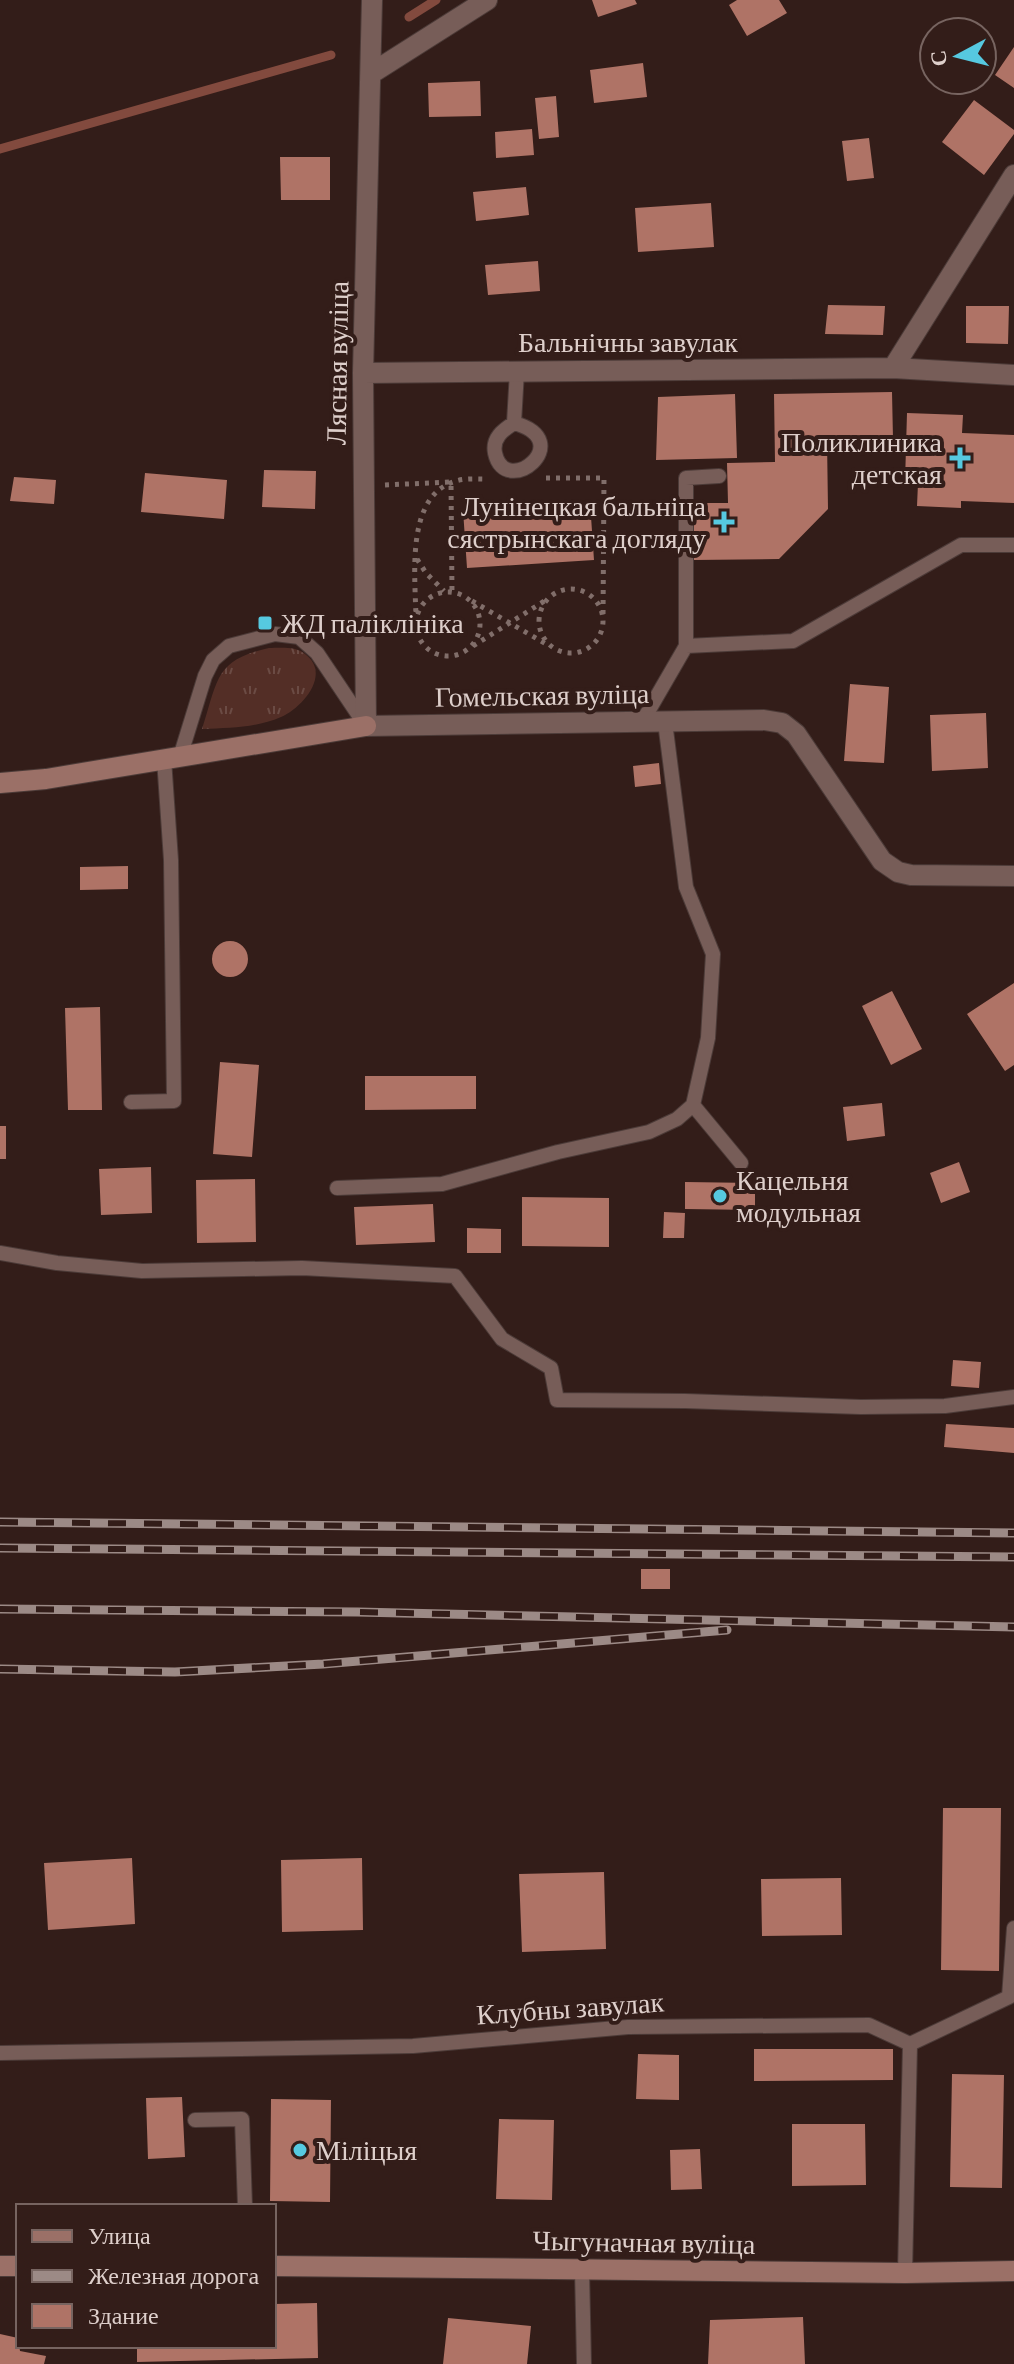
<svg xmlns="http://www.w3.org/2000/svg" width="1014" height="2364" font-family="'Crimson Pro',serif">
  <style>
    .grass { fill: url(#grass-tufts) }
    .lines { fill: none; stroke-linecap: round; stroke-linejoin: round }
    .stream { stroke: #824a3e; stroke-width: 9 }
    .building { fill: #af7366 }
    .lane-casing { stroke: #4c3b38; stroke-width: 16 }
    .street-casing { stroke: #4c3b38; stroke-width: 22 }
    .secondary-casing { stroke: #4c3b38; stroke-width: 22 }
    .path { stroke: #816e6a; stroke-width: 5; stroke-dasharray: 4 6; stroke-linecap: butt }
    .lane { stroke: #775d58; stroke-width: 14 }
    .street { stroke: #775d58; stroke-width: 20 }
    .secondary { stroke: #9b7067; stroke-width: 20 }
    .rail-casing { stroke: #9c8a86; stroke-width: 9 }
    .rail { stroke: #331d19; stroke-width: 6; stroke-dasharray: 18; stroke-linecap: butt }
    .poi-dot { fill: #56c9e0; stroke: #331d19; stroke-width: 3 }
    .labels { text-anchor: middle; stroke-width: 8; stroke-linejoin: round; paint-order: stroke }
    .street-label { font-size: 28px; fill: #decfcb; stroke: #331d19 }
    .poi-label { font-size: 28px; fill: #decfcb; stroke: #331d19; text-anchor: start }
  </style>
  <defs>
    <pattern id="grass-tufts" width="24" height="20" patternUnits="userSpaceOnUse" patternTransform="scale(2)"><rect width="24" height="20" fill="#532e26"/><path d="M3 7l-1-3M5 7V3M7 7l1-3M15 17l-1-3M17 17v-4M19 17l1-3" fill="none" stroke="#6b4b44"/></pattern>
  </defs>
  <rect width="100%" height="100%" fill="#331d19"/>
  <path class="grass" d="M269,648c11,0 27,-2 36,6 27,20 -3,54 -24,63 -26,11 -51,11 -79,12 16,-48 12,-69 67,-81z"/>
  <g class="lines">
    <path class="stream" d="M409,17l27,-17
      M0,149l331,-94"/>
  </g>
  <path class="building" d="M592,0h43l2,4 -39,13z
    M737,0h42l8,13 -40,23 -18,-31z
    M1014,47v41l-19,-13z
    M643,63l4,34 -53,6 -4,-33z
    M480,81l1,35 -52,1 -1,-34z
    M556,96l3,41 -20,2 -4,-41z
    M974,100l40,30v4l-30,41 -42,-33z
    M532,129l2,26 -38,3 -1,-26z
    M869,138l5,40 -27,3 -5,-40z
    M280,157h50v43h-49z
    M526,187l3,28 -53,6 -3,-29z
    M711,203l3,44 -76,5 -3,-44z
    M538,261l2,30 -52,4 -3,-30z
    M828,305l57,1 -2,29 -58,-1z
    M966,306h43l-1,38 -42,-1z
    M892,392l1,47 -66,1 1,69 -49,50 -86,1 -1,-57h36l-1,-40 48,-1 -1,-68z
    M735,394l2,64 -81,2 2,-63z
    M907,413l56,2 -1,18 52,2v68l-53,-2v7l-44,-2 1,-23 -13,-1z
    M264,470l52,1 -1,38 -53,-2z
    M145,473l82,7 -3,39 -83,-7z
    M14,477l42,3 -2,24 -44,-3z
    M590,502l4,58 -127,8 -4,-58z
    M850,684l39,3 -5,76 -40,-2z
    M986,713l2,55 -56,3 -2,-56z
    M659,763l2,21 -26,3 -2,-21z
    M128,866v23l-48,1v-23z
    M212 959a18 18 0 1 1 36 0a18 18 0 1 1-36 0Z
    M1014,983v82l-9,6 -38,-57z
    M892,991l30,58 -31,16 -29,-59z
    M100,1007l2,103h-34l-3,-102z
    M220,1062l39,3 -7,92 -39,-3z
    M365,1076h111v33l-111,1z
    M882,1103l3,33 -38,5 -4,-34z
    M0,1126h6v33h-6z
    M959,1162l11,30 -29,11 -11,-30z
    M151,1167l1,46 -51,2 -2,-46z
    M255,1179l1,63 -59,1 -1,-63z
    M685,1182l70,1v27l-70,-1z
    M522,1197l87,1v49l-87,-1z
    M433,1204l2,38 -79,3 -2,-38z
    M664,1212l21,1 -1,25h-21z
    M467,1228l34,1v24h-34z
    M953,1360l28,2 -2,26 -28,-2z
    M946,1424l68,4v25l-70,-6z
    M641,1569h29v20h-29z
    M943,1808h58l-2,163 -58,-1z
    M132,1858l3,66 -87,6 -4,-67z
    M362,1858l1,72 -81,2 -1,-72z
    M604,1872l2,77 -84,3 -3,-78z
    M841,1878l1,57 -80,1 -1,-57z
    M754,2049h139v31l-139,1z
    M638,2054l41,1v45l-43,-1z
    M952,2074l52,1 -2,113 -52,-1z
    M182,2097l3,60 -37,2 -2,-61z
    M271,2099l60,1 -1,102 -60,-1z
    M499,2119l55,1 -2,80 -56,-1z
    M792,2124h73l1,61 -74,1z
    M700,2149l2,40 -31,1 -1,-40z
    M317,2303l1,55 -181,4v-16h137v-42z
    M803,2317l2,47h-97l2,-44z
    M448,2318l83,8 -4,38h-84z
    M0,2334l18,4 2,13 26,5 -2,8h-44z"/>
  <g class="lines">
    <g class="lane-casing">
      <path id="lane" d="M514,423c65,18 -9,77 -19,30 -3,-15 8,-23 19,-30z
        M514,423l3,-52
        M686,646v-168l33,-2
        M642,722l44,-76 107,-5 168,-96h53
        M665,722l21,165 27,67 -5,84 -15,67 48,58
        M180,757l25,-81 8,-16 16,-14 46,-12 24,3 18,16 49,73
        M131,1102l43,-1 -3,-241 -7,-101
        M337,1188l105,-4 116,-32 91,-20 28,-13 16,-14
        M0,1253l57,10 85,8 160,-3 153,8 47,63 49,29 6,32 128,1 176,6 84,-1 69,-9
        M910,2044l99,-47 5,-69
        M0,2053l413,-7 215,-19 241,-2 41,19 -5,229
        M195,2120l47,-1 3,87
        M582,2269l2,95"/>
    </g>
    <g class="street-casing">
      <path id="street" d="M372,0l-9,373 3,353 398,-6 18,3 14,11 86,127 16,11 13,3 103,1
        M372,73l115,-73
        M893,368l121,-193
        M363,373l530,-5 121,7"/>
    </g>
    <g class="secondary-casing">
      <path id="secondary" d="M0,783l46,-4 320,-53
        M0,2266h18
        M274,2266l631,7 109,-2"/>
    </g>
    <path class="path" d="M546,478h58l-1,140
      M385,485l66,-3 1,110
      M417,559l9,14 18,18
      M539 621a32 32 0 1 1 64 0a32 32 0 1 1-64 0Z
      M416 624a32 32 0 1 1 64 0a32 32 0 1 1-64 0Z
      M472,601l74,43
      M416,622c0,-41 -12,-123 37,-140 10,-4 21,-3 31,-3
      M473,646l73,-46"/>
    <use href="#lane" class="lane"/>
    <use href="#street" class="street"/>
    <use href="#secondary" class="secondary"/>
    <g class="rail-casing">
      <path id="rail" d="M0,1522l1014,11
        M0,1548l1014,9
        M0,1609l358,3 656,15
        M0,1669l175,3 148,-8 404,-34"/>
    </g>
    <use href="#rail" class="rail"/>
  </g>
  <g class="poi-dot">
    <path d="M956 446h8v8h8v8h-8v8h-8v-8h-8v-8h8z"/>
    <path d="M720 510h8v8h8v8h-8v8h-8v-8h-8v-8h8z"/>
    <rect x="257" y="615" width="16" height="16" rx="4"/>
    <circle cx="720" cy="1196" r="8"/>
    <circle cx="300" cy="2150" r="8"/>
  </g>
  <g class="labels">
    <g class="street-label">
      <text x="628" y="352">Бальнічны завулак</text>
      <text transform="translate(337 363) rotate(-89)" y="10">Лясная вуліца</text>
      <text transform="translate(542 695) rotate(-1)" y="10">Гомельская вуліца</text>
      <text transform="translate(570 2008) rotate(-4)" y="10">Клубны завулак</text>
      <text transform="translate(644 2242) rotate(1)" y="10">Чыгуначная вуліца</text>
    </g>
    <g class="poi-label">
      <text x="942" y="452" text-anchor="end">Поликлиника<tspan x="942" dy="32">детская</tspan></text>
      <text x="706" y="516" text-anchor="end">Лунінецкая бальніца<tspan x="706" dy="32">сястрынскага догляду</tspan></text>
      <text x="281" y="633">ЖД паліклініка</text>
      <text x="736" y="1190">Кацельня<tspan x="736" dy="32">модульная</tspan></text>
      <text x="316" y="2160">Міліцыя</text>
    </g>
  </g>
  <rect x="16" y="2204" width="260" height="144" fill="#331d19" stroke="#776460" stroke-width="2"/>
  <rect x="32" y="2230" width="40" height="12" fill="#9b7067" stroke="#776460" stroke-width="2"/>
  <text x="88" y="2244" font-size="24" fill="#decfcb">Улица</text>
  <rect x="32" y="2270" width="40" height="12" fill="#9c8a86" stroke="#776460" stroke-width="2"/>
  <text x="88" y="2284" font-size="24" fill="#decfcb">Железная дорога</text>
  <rect x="32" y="2304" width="40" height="24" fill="#af7366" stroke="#776460" stroke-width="2"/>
  <text x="88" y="2324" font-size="24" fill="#decfcb">Здание</text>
  <g transform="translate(958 56) rotate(263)"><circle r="38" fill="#331d19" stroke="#776460" stroke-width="2"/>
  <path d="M0-6L14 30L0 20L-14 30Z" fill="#56c9e0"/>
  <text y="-12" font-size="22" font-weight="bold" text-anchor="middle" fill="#decfcb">С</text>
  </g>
</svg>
